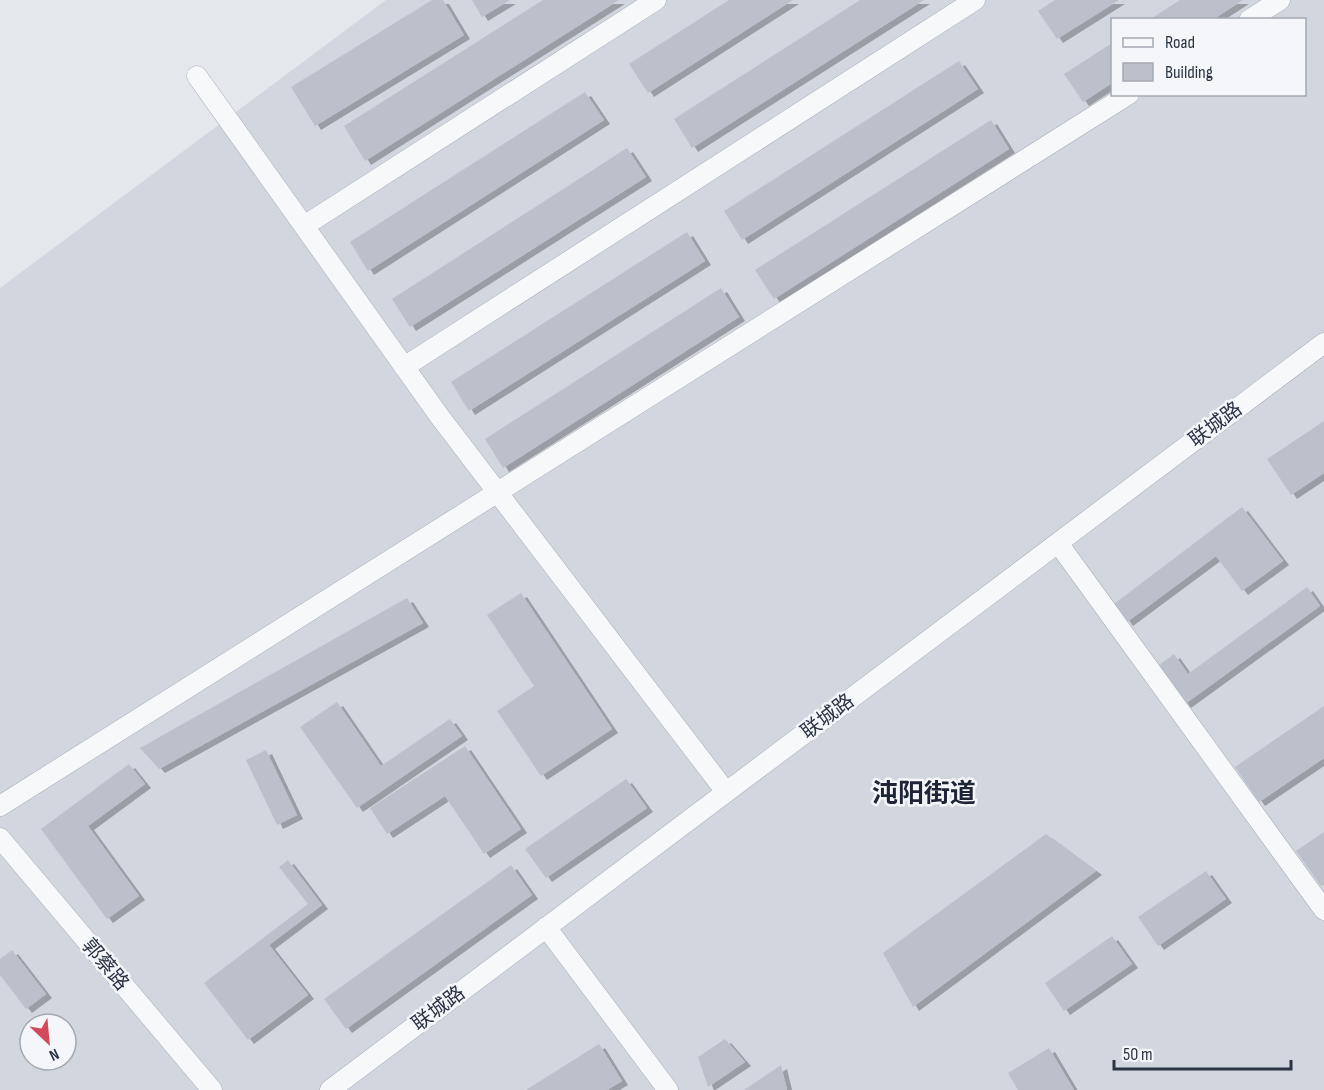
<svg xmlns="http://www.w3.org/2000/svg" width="1324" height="1090" font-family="'Sofia Sans Condensed','Noto Sans SC',sans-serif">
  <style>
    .built { fill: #d2d6de; fill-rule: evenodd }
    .building { fill: #bbc0ca; filter: url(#shadow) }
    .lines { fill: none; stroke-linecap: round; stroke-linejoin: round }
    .street-casing { stroke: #a9aeb7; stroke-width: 21 }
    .street { stroke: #f7f8fa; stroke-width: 20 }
    .labels { text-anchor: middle; stroke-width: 5; stroke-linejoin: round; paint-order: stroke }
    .street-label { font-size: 20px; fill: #2b3445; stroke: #f4f6f9 }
    .district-label { font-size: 26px; font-weight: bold; fill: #1d2536; stroke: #f4f6f9 }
  </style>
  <defs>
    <filter id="shadow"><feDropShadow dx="6" dy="4" stdDeviation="0" flood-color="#0004"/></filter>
  </defs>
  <rect width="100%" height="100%" fill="#e4e7ec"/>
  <path class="built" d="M386,0h938v1090h-1324v-802zM1112,20h192v74h-192zM30,1024h36v36h-36z"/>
  <path class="building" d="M432,0h11l21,35 -149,91 -24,-39z
    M472,0h38l-28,17z
    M543,0h76l-254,161 -21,-35z
    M729,0h64l-145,93 -19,-29z
    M860,0h64l-232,148 -18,-29z
    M1055,0h64l-62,39 -19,-28z
    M1180,0h63l-31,20h-63z
    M1112,43v40l-29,19 -19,-28z
    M959,61l19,28 -236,151 -18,-29z
    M585,92l19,28 -236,151 -18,-29z
    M991,120l18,29 -235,150 -19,-29z
    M627,148l19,29 -236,150 -18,-28z
    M687,232l18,29 -236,150 -18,-29z
    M721,288l18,29 -236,151 -18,-29z
    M1324,421v52l-33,22 -24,-36z
    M1242,507l41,54 -41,30 -26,-35 -89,66 -13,-18z
    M1307,587l13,19 -135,98 -27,-38 16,-12 14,20z
    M521,593l91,136 -71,47 -44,-65 37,-25 -47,-71z
    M407,598l16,25 -264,146 -19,-21z
    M337,702l44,64 69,-47 12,17 -105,72 -57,-81z
    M1324,706v52l-65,44 -24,-35z
    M465,746l56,83 -37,25 -39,-58 -58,38 -17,-26z
    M266,750l31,65 -20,10 -31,-65z
    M129,764l16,20 -57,42 51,70 -32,23 -66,-90z
    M626,779l21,29 -101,70 -21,-29z
    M1324,832v52l-3,2 -25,-35z
    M1046,834l50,37 -183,136 -30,-54z
    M288,860l34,45 -53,40 39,50 -60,45 -44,-57 104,-79 -29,-37z
    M511,865l21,30 -186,134 -22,-30z
    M1206,871l20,28 -68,47 -20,-29z
    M1112,936l20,28 -68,47 -19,-28z
    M12,950l34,44 -20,15 -26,-34v-16z
    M725,1039l20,23 -37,25 -10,-30z
    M599,1044l23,37 -15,9h-81z
    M1049,1048l25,42h-56l-10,-17z
    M781,1065l6,25h-43z"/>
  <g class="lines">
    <g class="street-casing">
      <path id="street" d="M1249,20l31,-20
        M197,76l243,341 286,375
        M304,226l352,-226
        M404,367l571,-367
        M1058,543l266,367
        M0,806l1129,-712
        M0,838l212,252
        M546,927l122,163
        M330,1090l994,-747"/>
    </g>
    <use href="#street" class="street"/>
  </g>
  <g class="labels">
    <g class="street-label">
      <text transform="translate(1215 424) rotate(-37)" y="7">联城路</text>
      <text transform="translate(827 716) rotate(-37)" y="7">联城路</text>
      <text transform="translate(106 964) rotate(50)" y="7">郭蔡路</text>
      <text transform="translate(438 1008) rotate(-37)" y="7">联城路</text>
    </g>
    <g class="district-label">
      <text x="924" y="802">沌阳街道</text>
    </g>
  </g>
  <rect x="1111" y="18" width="195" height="78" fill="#f4f6f9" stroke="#a4a8b1" stroke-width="1.5"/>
  <rect x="1123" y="38" width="30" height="9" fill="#f7f8fa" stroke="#a4a8b1" stroke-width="1.5"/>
  <text x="1165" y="48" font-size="18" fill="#2b3445">Road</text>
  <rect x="1123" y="63" width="30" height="18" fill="#bbc0ca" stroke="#a4a8b1" stroke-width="1.5"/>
  <text x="1165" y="78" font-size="18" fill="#2b3445">Building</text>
  <g transform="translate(48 1042) rotate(154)"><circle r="28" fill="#f4f6f9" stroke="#a4a8b1" stroke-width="1.5"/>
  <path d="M0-4.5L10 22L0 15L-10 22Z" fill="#d1495b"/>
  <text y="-9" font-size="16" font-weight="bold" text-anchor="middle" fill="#2b3445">N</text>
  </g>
  <path d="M1114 1060v9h177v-9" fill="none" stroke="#2b3445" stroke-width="3"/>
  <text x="1123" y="1060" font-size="18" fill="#2b3445" stroke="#f4f6f9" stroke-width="4.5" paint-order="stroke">50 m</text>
</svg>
